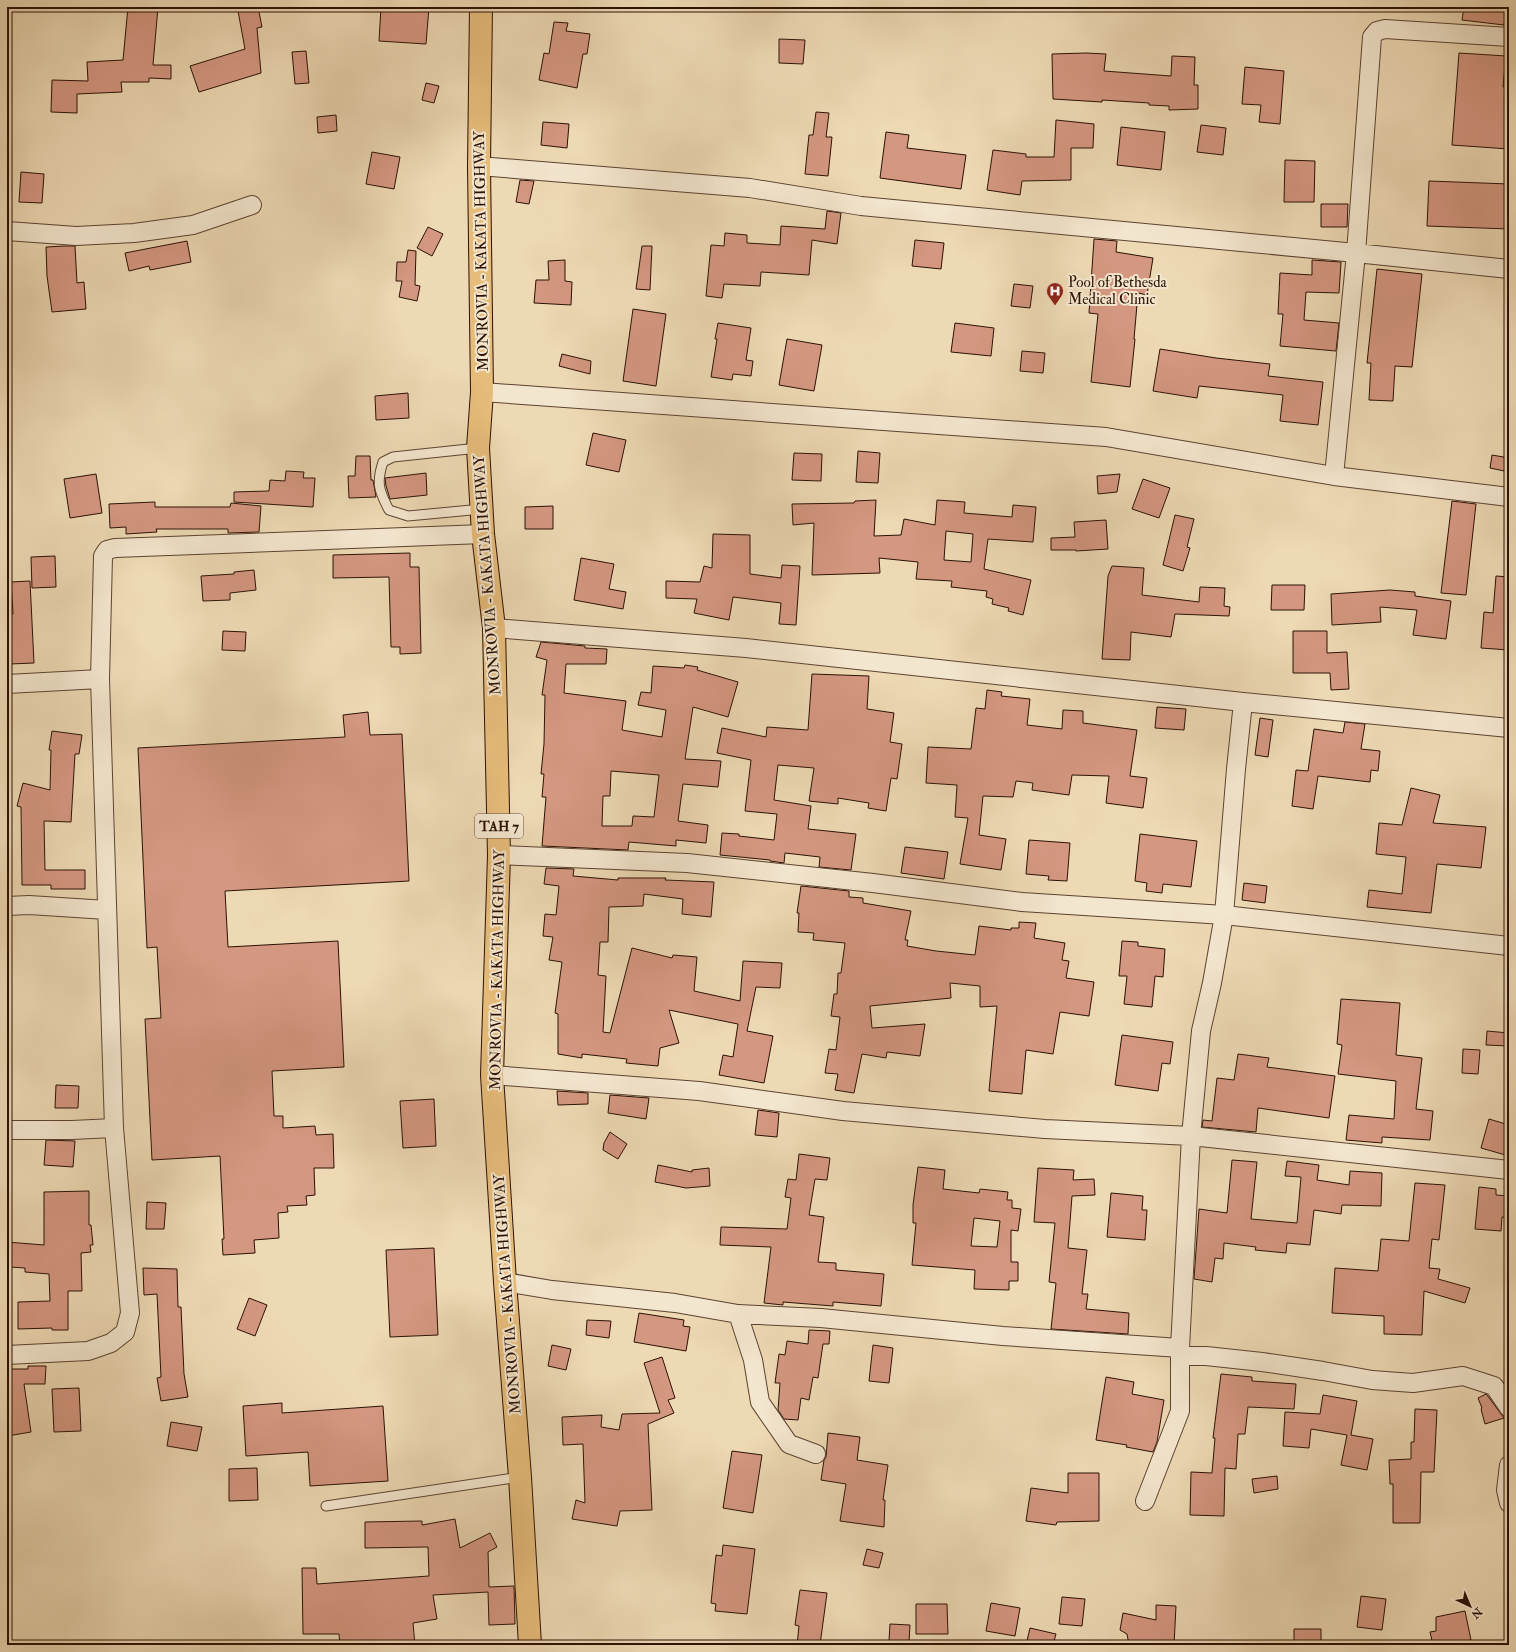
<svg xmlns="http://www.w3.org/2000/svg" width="1516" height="1652" font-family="'IM FELL Double Pica',serif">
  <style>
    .building { fill: #d49781; stroke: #2c1104; fill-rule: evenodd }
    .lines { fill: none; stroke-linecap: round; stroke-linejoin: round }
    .service-casing { stroke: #5c4330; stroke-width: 11 }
    .minor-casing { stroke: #5c4330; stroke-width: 20 }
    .trunk-casing { stroke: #2c1104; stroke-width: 24 }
    .service { stroke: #f3e6ce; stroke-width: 9 }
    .minor { stroke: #f3e6ce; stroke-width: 18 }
    .trunk { stroke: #e6bc7a; stroke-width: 22 }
    .labels { text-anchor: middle; stroke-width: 4; stroke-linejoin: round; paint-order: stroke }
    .shield { fill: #f3e6ce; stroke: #685141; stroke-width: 1 }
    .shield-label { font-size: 14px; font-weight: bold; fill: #2c1104 }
    .street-label { font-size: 15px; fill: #2c1104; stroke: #f3e6ce }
    .poi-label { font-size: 15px; fill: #2c1104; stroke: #f3e6ce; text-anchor: start }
  </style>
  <rect width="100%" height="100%" fill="#edd9b4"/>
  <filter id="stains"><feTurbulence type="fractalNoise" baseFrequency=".005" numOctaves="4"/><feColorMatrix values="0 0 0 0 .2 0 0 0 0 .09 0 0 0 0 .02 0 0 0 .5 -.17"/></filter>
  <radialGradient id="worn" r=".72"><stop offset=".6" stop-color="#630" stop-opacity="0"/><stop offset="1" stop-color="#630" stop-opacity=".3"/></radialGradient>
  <path class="building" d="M128,7h30l-5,58h18v14l-22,-1v4h-28l1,10 -45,2v19l-26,-1 1,-32 36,1 -1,-19 36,-2z
    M258,7l4,20 -5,1 4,45 -62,19 -9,-26 55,-17 -7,-38z
    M381,7h48l-3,37 -47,-3z
    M1464,7h43l-3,18 -42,-5z
    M554,22l14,1 -2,8 24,3 -3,20h-4l-6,34 -38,-8 5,-27 5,1z
    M779,39l26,1 -2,24 -24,-1z
    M306,51l3,32 -14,1 -3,-32z
    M1086,53l20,1 -2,17 67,5 1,-20 23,1 -1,28h4v24l-29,1v-4l-20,-1v-2l-47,-3v2l-49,-3 -1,-45z
    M1459,53l47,3 -3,31h6v62l-57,-4z
    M1245,67l39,4 -4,53 -21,-2 2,-17 -19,-1z
    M426,83l13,3 -5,17 -12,-3z
    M816,112l13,1 -3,24h6l-4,39 -23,-2 4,-39h4z
    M336,115l1,16 -19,2 -1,-16z
    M1056,120l38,4 -1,24h-22v32l-49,1 -2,14 -33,-5 6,-40 33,4v3h28z
    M543,122l26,2 -2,24 -26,-3z
    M1201,125l25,3 -3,27 -26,-3z
    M1121,127l44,5 -4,38 -44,-5z
    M886,132l23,3 -2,13 59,7 -5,34 -81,-11z
    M372,152l28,5 -6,32 -28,-5z
    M1285,160l30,1 -1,41h-30z
    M21,172l23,2 -2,29 -23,-1z
    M520,180l14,1 -5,23 -13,-2z
    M1429,181l80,3v45l-82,-3z
    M1321,204h27l-1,23h-26z
    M827,211l14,2 -4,31 -25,-4 -3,35 -48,-3 -1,14 -36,-2 -2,14 -16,-2 5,-51 13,1 1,-13 22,2v8l33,2 1,-19 44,3z
    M428,227l15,7 -11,22 -15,-8z
    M1094,239l23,2 -1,11 37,6 -6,37 -9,-2 -4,46h1l-5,48 -39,-5 7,-68 -9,-1z
    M915,240l29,3 -3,26 -29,-3z
    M187,241l4,21 -41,8 -1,-4 -20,5 -4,-18z
    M65,246h10l2,37 7,-1 2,27 -34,3 -5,-36 -1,-29z
    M642,246h10l-2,44 -14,-1z
    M408,250l8,1 -1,34 5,1 -3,15 -18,-4 3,-16h-6l1,-19h9z
    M565,260v21l7,1 -1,23 -37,-2 2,-23h13l-1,-19z
    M1312,260l29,2 -2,31 -33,-1 -2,28 35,3 -3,28 -56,-5 3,-32h-5l2,-41 32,2z
    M1377,269l45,5 -10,93 -17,-1 -2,35 -24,-1 2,-37h-4z
    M1014,284l19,2 -3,22 -19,-2z
    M633,309l33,5 -10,72 -33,-5z
    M718,323l33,5 -5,32 7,1 -2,15 -18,-2 -1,6 -21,-3 6,-38h-2z
    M955,323l39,5 -3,28 -40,-4z
    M787,339l35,6 -8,46 -35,-6z
    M1160,349l56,9 54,6 -2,12 55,6 -5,43 -38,-4 3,-26 -84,-9 -2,12 -44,-7z
    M1022,351l23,2 -2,20 -23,-2z
    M562,354l29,7 -1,13 -31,-8z
    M408,393l1,25 -33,2 -1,-24z
    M593,433l33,7 -7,32 -33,-7z
    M858,451l22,2 -2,30 -22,-1z
    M794,453l28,1 -1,27 -29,-1z
    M1492,455l17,3v14l-19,-4z
    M356,456h14l1,24h2l3,17 -27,1 -1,-22h7z
    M286,471l18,1 -1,6h12l-2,29 -79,-5v-10l35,-1 1,-11 15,1z
    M426,473l1,22 -37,4 -4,-13 -1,-8z
    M96,474l6,39 -32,5 -6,-39z
    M1120,474l-3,18 -19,2 -1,-18z
    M1143,479l27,9 -11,30 -27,-9z
    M876,500l-2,36 27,-1 3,-16 31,6 2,-25 28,2 -1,11 48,4 1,-12 23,2 -3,35 -45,-3 -4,30 47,11 -8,35 -15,-4 1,-3 -17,-4 1,-5 -7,-2 1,-6 -36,-4 1,-6 -36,-2 2,-17 -39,-4 1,15 -68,2 2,-52 -21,2 -1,-21 62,-1 1,-2zM946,531l27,3 -2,28 -27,-2z
    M1452,501l24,3 -10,91 -25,-2z
    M155,502v5h75l1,-4 30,3 -2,26 -31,1v-4h-72l1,3 -31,2v-7l-16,1 -1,-24z
    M553,506v23h-28v-22z
    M1175,515l19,4 -7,28 3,1 -7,23 -20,-6z
    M1106,520l2,29 -32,2v-1h-25v-12l24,-1 -1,-15z
    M713,534l37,1v39l31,4 1,-13 18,1 -4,59 -17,-1 2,-21 -48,-6 -4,23 -35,-7 3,-14 -31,-1v-17l34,1 4,-16 8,2z
    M410,553v14h9l2,86 -21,1v-7h-9l-2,-70 -56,1v-23z
    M55,556l1,31 -24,1 -1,-31z
    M581,558l33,6 -5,25 17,3 -3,17 -49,-9z
    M1112,566l32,2 -2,27 57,7 1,-15 25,1 -1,18 6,1 -1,9 -54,-2 -4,23 -40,-5 -1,28 -28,-1 6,-83z
    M254,570l2,20 -26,3v7l-27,1 -2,-25 33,-2v-2z
    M1496,576l13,1v73l-28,-2 3,-36 9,1z
    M30,581l4,82 -24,1 -3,-50h6l-2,-32z
    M1272,585h33l-1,25h-33z
    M1390,590l25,2v4l36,5 -5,38 -33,-4 4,-25 -37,-3 1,15 -49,3 -1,-31z
    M223,631l23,1 -1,19 -23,-1z
    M1293,631h34v22l20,-1 2,37 -18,1 -1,-17h-37z
    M541,642l44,4v2l22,1 -1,15h-40l-2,29 62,8 -4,29 40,7 4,-27 -28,-5 3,-13 10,1 2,-27 31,2 1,-3 13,2 -1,3 41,12 -10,35 -35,-10 -8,52 36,2 -3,26 -35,-3 -5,37 30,4 -2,18 -30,-3v6l-47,-4 -1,8 -86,-4 4,-49h-4l2,-23h-3l3,-30 1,-49h-3l5,-35 -11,-3zM611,771l48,4 -5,42 -21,-1 -1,10h-30l1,-30h7z
    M812,674l57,2 -2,33 27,4 -4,29 12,2 -5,35 -6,-1 -5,33 -18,-3 1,-5 -31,-5v6l-29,-3 5,-33 -36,-3 -4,35 37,6 -3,23 48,5 -5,36 -32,-3 1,-10 -35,-4 -1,10 -14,-2v-1l-50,-5 2,-22 17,1v2l35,4 3,-26 -32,-3 6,-51 -34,-7 5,-25 44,9 1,-10 41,3z
    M987,690l15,2 -1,4 29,3 -3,26 35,4 1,-19 20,1v12l54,7 -7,46 17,2 -4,30 -37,-5 3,-27 -37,-1 -3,20 -37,-5 1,-7 -17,-2 -3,16 -30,-1 -4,39 27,4 -5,31 -41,-6 8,-46 -13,-1 2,-32 -31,-2 2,-36 43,2 5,-41 9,1z
    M1157,707l29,2 -2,21 -29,-2z
    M368,712l2,23 32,-1 7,147 -184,10 3,56 110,-6 6,126 -72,4 2,45h9v12l32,-2 1,9 17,-1 1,34h-20l1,27 -9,1 1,9 -20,1 1,6 -10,1 1,25 -25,2 1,13 -32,2 -1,-16h2l-4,-83 -68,4 -7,-141 16,-1 -4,-71 -10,1 -9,-200 207,-11 -2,-22z
    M1260,718l13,2 -5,37 -13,-2z
    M1345,722l20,2 -4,25 19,2 -2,20 -7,-1 -1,12 -52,-6 -5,33 -21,-3 4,-36 12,1 6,-42 29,4z
    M52,731l30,4 -3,19h-4l-4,68 -27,-1 1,49h40v19h-34v-4h-29l-1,-78 -4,-1 6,-23 27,7 1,-40h-2z
    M1411,788l29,7 -7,28 53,4 -5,41 -44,-4 -6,49 -64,-6 2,-17 33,4 4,-37 -30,-3 3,-31 23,2z
    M1140,834l57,7 -6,46 -28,-3 -1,9 -16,-2 1,-8 -12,-2z
    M1029,840l41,3 -3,38 -19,-1 1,-4 -23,-2z
    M905,847l43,5 -4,27 -43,-6z
    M546,868l28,1 -1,7 45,4v-2h48l-1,2 49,2 -3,35 -29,-3 1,-15 -39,-5 -1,12 -34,1 -1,35h-8l-2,33 8,1 -3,56 7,1 22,-85 40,10 1,-3 24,2 -3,34 46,10 3,-40 39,2 -2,25 -24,-1 -9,44 26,5 -9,47 -45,-8 4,-20 10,2 5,-33 -69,-14 10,33 -19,5 -2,18 -32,-3 1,-4 -45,-5v4l-24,-4v-40l-3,-1 7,-51 -13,-2 4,-23 -10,-1 2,-22 11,1 3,-29 -15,-2z
    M1244,883l23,3 -2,17 -23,-3z
    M801,886l48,5v6l14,1v5l48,8 -6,29h3l-1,6 29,5 39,4 4,-29 32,4v-2h8v-6l17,1 -2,15 31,5 -3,17 7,1 -3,17 28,4 -5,34 -29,-4 -7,42 -27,-4 -4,44 -33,-3 8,-85 -17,1v-21l-30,-3 1,15 -81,8 2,22 53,-4 -5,32 -33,-4 -1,6 -24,-4 -8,39 -19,-3 3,-16 -13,-1 4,-24 7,1 4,-33 -9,-1 3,-22h3l1,-21h3l4,-30 -32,-3 1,-7 -16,-1 1,-19h-2z
    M1122,941l16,1v4l27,3 -2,28 -8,-1 -3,31 -28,-3 3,-28h-8z
    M1341,999l59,4 -4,52 26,3 -6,51 17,2 -3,29 -48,-3v6l-36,-3 3,-25 45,4 2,-38 -58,-7 4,-29 -5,-1z
    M1487,1031l22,2v13l-23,-1z
    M1122,1035l51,7 -3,22 -8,-1 -4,28 -43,-6z
    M1463,1049l17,1 -2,24 -16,-1z
    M1238,1054l31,4 -2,9 68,9 -6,42 -71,-10 -2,24 -54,-5 1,-7 9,1 5,-43 17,2z
    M56,1085l23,1 -1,22h-23z
    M557,1091l31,2v11l-30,1z
    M610,1095l39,3 -3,21 -38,-6z
    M434,1099l2,47 -33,2 -3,-47z
    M758,1110l21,3 -2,24 -22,-2z
    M1489,1119l20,6v31l-28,-8z
    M610,1132l17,12 -9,15 -15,-9 1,-7z
    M46,1140l29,1 -2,26 -29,-2z
    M799,1154l31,4 -3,22 -12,-1 -6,36 15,2 -6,45 18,1v7l48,4 -3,32 -48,-4v4l-50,-4v3l-19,-2 7,-56 -51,-2 1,-18 66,2 4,-31 -6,-1 3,-18 8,1z
    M1232,1160l25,2 -6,57 46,4 4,-46 -16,-1 2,-15 32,4 -2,15 32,5 1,-14 32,2 -1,33 -39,-1 -1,9 -27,-4 -4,35 -23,-2 -1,10 -31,-3 1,-3 -32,-4 -1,16 -8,-1 -3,24 -18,-3 5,-70 28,4z
    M658,1165l34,7v-2l17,-2 1,18 -24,2 -31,-6z
    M918,1167l27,3 -2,19 36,4 1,-4 28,3 -1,8h5v8l9,1 -3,22 -7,-1v32h7v19h-9v9l-35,-1 1,-19 -63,-5 4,-42h-3v-18zM974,1218l26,3 -3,26 -26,-1z
    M1038,1168l36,2 -1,10 21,-1 1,16 -23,1 -4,52 19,2 -5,44h6l-2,15 43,4 -1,21 -77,-5 5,-46 -7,-1 6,-59 -21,-1z
    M1415,1183l30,2 -6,55 -7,-1 -3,29 11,1 -2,10 32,9 -5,15 -41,-12 -2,44 -38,-1v-18l-52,-3 3,-45 43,3 3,-32 28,2z
    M1479,1187l17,2v6l13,1v22l-7,-1 -1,14 -26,-2z
    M89,1191v34h2l2,20h-3l1,7 -10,1 1,38h-14v39h-16v-2l-34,1v-27l32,-1 -1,-27 -24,-2v-4l-15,-1 1,-5h-4v-20l37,3v-53z
    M1111,1193l32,3 -1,14h5l-2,30 -38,-3z
    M147,1202l19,1 -2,26h-18z
    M434,1248l4,87 -48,2 -4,-87z
    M143,1268l34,1 1,38h3l3,67 4,23 -27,4 -4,-23 4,-1 -4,-83 -13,1z
    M249,1298l18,7 -12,31 -18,-7z
    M639,1313l45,7 -1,6 7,1 -4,24 -52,-9z
    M587,1320l24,1 -2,17 -23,-3z
    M809,1330l21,1 -1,13h-6l-5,34 -5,-1 -4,23 -8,-2 -3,22 -14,-1 -6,-9 2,-27h-5l4,-29 6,1 2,-14 21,3z
    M552,1345l19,4 -5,21 -18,-4z
    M873,1345l20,3 -4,35 -20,-2z
    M662,1357l13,41 -7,2 6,13 -26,11 4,86 -32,1 -3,15 -45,-7 4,-19 9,3 -2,-59 -20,1 -1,-28 40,-2 -1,12 18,3 3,-16 38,-1 -16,-50z
    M28,1366h18l-1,18h-21l7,48 -24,4v-67h21z
    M1221,1374l31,3v4l44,3 -2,25 -46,-2 -3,27h-7l-2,35 -11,-1 -1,48 -34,-1 1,-43 21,1 3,-35h-2z
    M1106,1377l28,5 -2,12 32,6 -7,42 -4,10 -27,-5 1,-2 -31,-5z
    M79,1388l2,43 -27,1 -2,-43z
    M1486,1394l1,1 17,23 -19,6 -4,-15 1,-1 -4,-10z
    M1323,1395l34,6 -6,34 22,4 -6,31 -26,-5 6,-30 -36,-6 -2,19 -26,-2 2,-34 35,2z
    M282,1403v10l101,-7 5,75 -78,5 -2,-34 -62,4 -3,-50z
    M1415,1409l22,1 -3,62h-13l-1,51h-27v-39h-3l-1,-24 22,-1v-17h3z
    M171,1422l31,5 -5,24 -30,-5z
    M828,1433l32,4 -3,23 31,5 -5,35h2l-1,27 -44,-6 6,-37 -25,-4 3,-20 2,-3z
    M732,1451l30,4 -9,58 -30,-5z
    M257,1468l1,32 -29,1v-32z
    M1068,1473h31v48l-42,1 -1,3 -30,-4 5,-33 37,5z
    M1277,1476l1,13 -24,4 -2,-14z
    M455,1519l5,29 30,-15 7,14 -9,5 1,35 25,-1 1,38 -26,1 -1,-33 -55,3 4,24 -24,4 2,22h-75l-1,-11h-36l-1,-66h14l1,16 112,-8 -1,-29 -63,1v-26l57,-1v4z
    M723,1545l32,4 -8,65 -32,-3 1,-7 -5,-1 5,-48 6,1z
    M867,1549l16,4 -4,15 -16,-3z
    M800,1590l27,3 -7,52h-23l2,-19 -4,-1z
    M1361,1596l25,3 -4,31 -25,-3z
    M1062,1597l23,2 -3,27 -23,-2z
    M991,1603l29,5 -5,28 -29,-5z
    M916,1604h31l1,30h-32z
    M1156,1605l20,1 -2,39h-45l-2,-11 -7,-4 3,-17 33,7z
    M1465,1611l6,29 -20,5h-18l-3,-13 6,-1v-14z
    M890,1624l20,1 -1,17 -20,-1z
    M1030,1628l26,6 -3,11h-27z
    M1294,1629h27v13l-27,1z"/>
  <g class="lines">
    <g class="service-casing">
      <path id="service" d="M478,448l-85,9 -10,5c-7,21 -4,29 6,48l19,6 74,-7
        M326,1506l194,-29"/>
    </g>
    <g class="minor-casing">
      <path id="minor" d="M479,166l271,22 111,18 495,47 153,16
        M7,231l69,5 58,-3 59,-8 59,-20
        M482,392l624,45 228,39 175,21
        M1334,476l22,-223 16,-216 5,-6 8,-2 124,8
        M494,628l252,20 497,54 266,26
        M7,684l93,-5
        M499,855l188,8 186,20 149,19 202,13 285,31
        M7,906l22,-1 78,5
        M492,1075l207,16 144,20 202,18 146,7 318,34
        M7,1130h65l42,-2
        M505,1282l47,8 123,13 63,11 83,4 182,18 177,12
        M738,1314l15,46 7,42 29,42 27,10
        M7,1355l81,-4 23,-8 14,-11 5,-19 -16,-185 -14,-449 3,-123 4,-6 8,-2 368,-14
        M1181,1356h25l56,6 61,9 49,9 41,3 50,-7 31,10 15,22
        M1509,1465l-3,25 3,13
        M1145,1501l35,-90v-63l11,-212 10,-105 11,-48 12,-68 12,-146 7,-67"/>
    </g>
    <g class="trunk-casing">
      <path id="trunk" d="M481,7l-2,159 3,226 -4,56 5,86 11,94 5,227 -7,220 13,207 15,195 10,168"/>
    </g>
    <use href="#service" class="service"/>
    <use href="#minor" class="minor"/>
    <use href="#trunk" class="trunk"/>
  </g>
  <defs>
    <g id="hospital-pin" transform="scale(0.9)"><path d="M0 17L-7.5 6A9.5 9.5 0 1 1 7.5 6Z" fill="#8f2418" stroke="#f3e6ce"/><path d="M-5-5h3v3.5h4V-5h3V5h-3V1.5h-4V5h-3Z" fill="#fff"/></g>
  </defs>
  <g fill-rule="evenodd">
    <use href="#hospital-pin" x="1055" y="291"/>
  </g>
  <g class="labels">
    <rect class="shield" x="475" y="814" width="48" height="24" rx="3"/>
    <g class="shield-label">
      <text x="499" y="831">TAH 7</text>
    </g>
    <g class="street-label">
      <text transform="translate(481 251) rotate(-91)" y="5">MONROVIA - KAKATA HIGHWAY</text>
      <text transform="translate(487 575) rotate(-94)" y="5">MONROVIA - KAKATA HIGHWAY</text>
      <text transform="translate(497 970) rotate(-89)" y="5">MONROVIA - KAKATA HIGHWAY</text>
      <text transform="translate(507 1294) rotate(-94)" y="5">MONROVIA - KAKATA HIGHWAY</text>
    </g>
    <g class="poi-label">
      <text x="1068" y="287">Pool of Bethesda<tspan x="1068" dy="17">Medical Clinic</tspan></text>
    </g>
  </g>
  <rect width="1516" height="1652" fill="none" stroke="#edd9b4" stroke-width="24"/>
  <rect x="8" y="8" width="1500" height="1636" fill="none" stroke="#2c1104" stroke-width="2"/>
  <rect x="12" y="12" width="1492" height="1628" fill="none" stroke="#2c1104"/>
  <g transform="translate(1470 1606) rotate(136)" stroke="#f3e6ce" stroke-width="3" paint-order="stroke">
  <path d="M0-3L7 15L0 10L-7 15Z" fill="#2c1104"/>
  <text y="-6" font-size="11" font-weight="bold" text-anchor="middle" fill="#2c1104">N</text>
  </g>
  <rect width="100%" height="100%" filter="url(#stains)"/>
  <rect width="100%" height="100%" fill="url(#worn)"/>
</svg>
